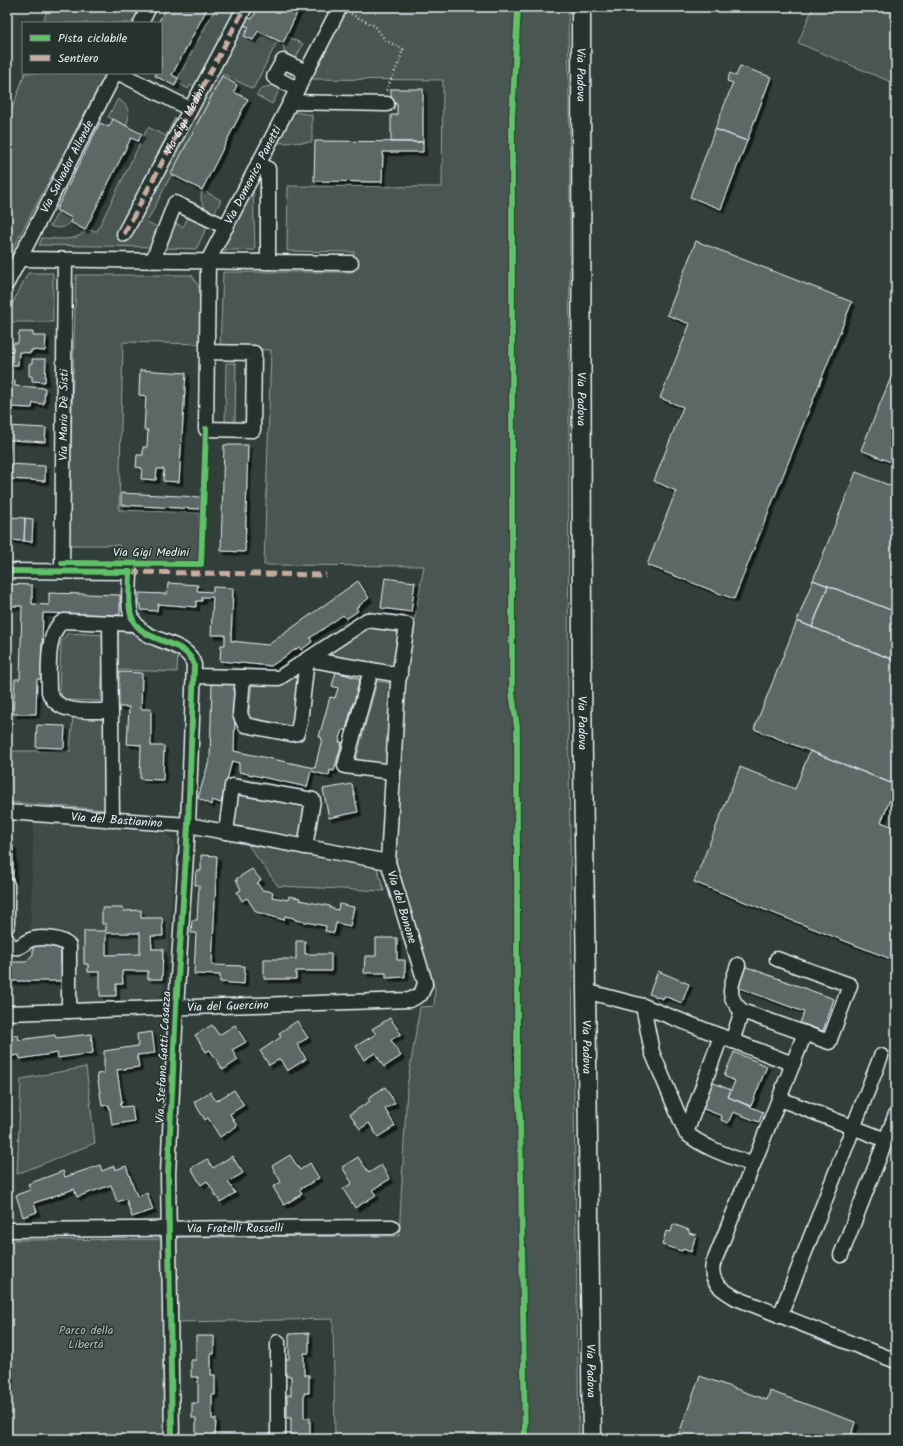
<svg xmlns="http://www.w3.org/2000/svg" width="903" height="1446" font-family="Kalam,sans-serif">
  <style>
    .built { fill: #3f4b46 }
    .green { fill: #495651; stroke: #98a4a4 }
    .building { fill: #5c6865; stroke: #e8f1f8; fill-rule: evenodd; filter: url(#shadow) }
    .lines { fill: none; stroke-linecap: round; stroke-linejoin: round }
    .minor-casing { stroke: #e8f1f8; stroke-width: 17 }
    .major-casing { stroke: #e8f1f8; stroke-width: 21 }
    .path { stroke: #e8f1f8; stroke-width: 2.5; stroke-dasharray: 1 3; stroke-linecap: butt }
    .minor { stroke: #26332d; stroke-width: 14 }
    .major { stroke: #26332d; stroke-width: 18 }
    .rail { stroke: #e8f1f8; stroke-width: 3; stroke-dasharray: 6 3; stroke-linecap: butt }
    .quiet { stroke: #c7aca2; stroke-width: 5; stroke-dasharray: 10 5; stroke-linecap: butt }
    .cycleway-casing { stroke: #26332d; stroke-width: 8 }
    .cycleway { stroke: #61c268; stroke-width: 6 }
    .labels { text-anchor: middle; stroke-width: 3; stroke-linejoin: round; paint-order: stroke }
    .street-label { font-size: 12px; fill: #e8f1f8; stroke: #26332d }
    .park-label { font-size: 12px; fill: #b0bbbe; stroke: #26332d }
  </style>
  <defs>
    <filter id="shadow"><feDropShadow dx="3.5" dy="3.5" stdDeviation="0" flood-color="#0009"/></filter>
  </defs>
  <rect width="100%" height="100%" fill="#323e39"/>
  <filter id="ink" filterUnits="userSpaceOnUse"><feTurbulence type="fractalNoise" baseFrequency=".025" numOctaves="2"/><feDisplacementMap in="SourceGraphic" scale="8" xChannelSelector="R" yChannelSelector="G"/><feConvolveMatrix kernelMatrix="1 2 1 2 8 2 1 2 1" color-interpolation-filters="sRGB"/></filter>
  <g filter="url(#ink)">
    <path class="built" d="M34,821l132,13 9,7 -9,140 -5,14 -6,4 -7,1 -74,3 -2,-69 -42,1z"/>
    <path class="green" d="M48,7h92l-8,16h-89z
      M216,7h37l-9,18 5,2 -5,9 9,4 5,-9 20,9 -25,49 -30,-15 -76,148 14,7 -7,18 -115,-2 3,-7c12,0 36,5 43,-8l12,1 51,-104 18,9 9,-18 9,5 12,-35 -6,-3 -2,4 -12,-7z
      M346,7h222l2,185 -2,505 11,742h-244l-2,-120 -157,3 -1,-85 224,-1 8,-149 13,-80 14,-1 1,-17 -44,-126 13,-186 20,-111 -160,-1 7,-215 -51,-2 3,-76h130l1,-20 -67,-1 1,-65 154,1 1,-107 -134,-1z
      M813,7h83v77l-98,-41z
      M286,36l17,8 -9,18 -10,-11 -1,-8z
      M25,73h81l-99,187v-137z
      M274,85l7,2 -9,17 -16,-9 6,-7z
      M118,99c11,6 13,15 8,27l-18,-9z
      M294,112l18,3v27l-36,1z
      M253,186l2,64h-35z
      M202,190l19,10 -7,14c-11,-6 -15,-12 -12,-24z
      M59,211l13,7c-5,10 -11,12 -22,8z
      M190,214l19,9 -13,26 -31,-1 8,-26 10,5z
      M28,273h25v49h-46v-8z
      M76,275h116l9,16 1,53 -79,-2 -4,168 80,3v48l-80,1v-17h-51z
      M226,363h10l-1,61h-10z
      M369,627l32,4 -4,39 -77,-14z
      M118,631l15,2 45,21 -1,18 -59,-2z
      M68,633l36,2 -3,66 -37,-1 -5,-10 2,-48z
      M299,676l-5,51 -46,-6 4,-38 28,1z
      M377,681l14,2 -5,82 -30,-4z
      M73,716h33l1,94 -100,-8v-51h63z
      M236,793l74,13 -7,34 -73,-13z
      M248,845l128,19 8,27 -106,-5z
      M86,1067l9,76 -78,31 4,-95z
      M164,1239l3,200h-160v-199z"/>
    <path class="building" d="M167,7h41l-36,68 6,3 -3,8 -20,-10 1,-3h5v-50h-3z
      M258,7h42l-17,36 -25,-12 -5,9 -9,-4 5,-9 -5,-2 4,-7 4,1z
      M740,66l31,11 -24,64 -32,-12 18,-46 -6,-2 3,-8 6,3z
      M222,76l15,9 -3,7 14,7 -46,91 -31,-16z
      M391,89h32v53h-32v-27h6v-12h-6z
      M113,119l29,15 -4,7 -7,-3 -46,92 -15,-8 2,-4 -16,-8 44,-87 9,4z
      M715,129l32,12 -26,68 -31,-12z
      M315,141l108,1v10h-40l-1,30 -68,-1z
      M696,241l156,61 -118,297 -87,-34 29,-74 -22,-10 29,-74 -23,-9 30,-74 -23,-9z
      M19,332h14v4h13l-1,15 -14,-1v3l-12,-1 -1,13h-11v-14h6v-8h5z
      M32,359h14l-1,23 -13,-1v-5h-3v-12h3z
      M896,365v99l-35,-14z
      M140,370l46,3 -7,109 -16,-1 1,-12h-7l-1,11 -15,-1 1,-11 -6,-1 1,-12h6v-8h4l1,-17h-4l2,-34 -7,-1z
      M7,379l8,1v6l30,2 -1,16 -11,-1 -1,5 -25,-1z
      M7,426l39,2 -1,14 -35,-2 -1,24 36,2v15l-38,-2z
      M224,445h24l-3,107 -24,-1z
      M856,472l40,16v124l-83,-32z
      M121,493l79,4 -1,12 -78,-4z
      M7,515h2v2l16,1 -1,23 -17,-1z
      M25,518l8,1 -1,23 -8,-1z
      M385,578l30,4 -4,30 -30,-4z
      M813,580l15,6 -16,41 -15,-6z
      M358,581l11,17 -13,10 2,3 -12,8 -3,-4 -33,23 2,4 -11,8 -2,-3 -28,19 -51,-5 1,-16h4v-10h-14l2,-38h-11v4h-6v6l-38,-3 -1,7 -16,-1v-6h-2v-11l28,1 1,-11 30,2 -1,6 16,1v-5l20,1 -2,53 37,4z
      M7,584l25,1v19l17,1v-12l71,2v20l-77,-2 -2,66h-4l-1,35h-23l2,-35h5l2,-73h-15z
      M828,586l68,26v49l-84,-34z
      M797,621l99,40v124l-142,-56z
      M119,672l23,1 -1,36h10v37h13l-1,34 -23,-1 1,-34 -14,-1 2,-37h-11z
      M336,672l24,7 -4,14 3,1 -3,10 -3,-1 -7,27h-3l-4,12h3l-8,29 -4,-1 -1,6 -18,-5 -4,16 -68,-15v-9l-7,-2 -11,42 -9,-3 -1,5 -13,-7 12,-40 2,-75h24l-2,68 81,17 7,-30 -3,-1 11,-40 5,1 3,-10 -6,-2z
      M37,725l28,1 -1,22 -28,-1z
      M810,751l86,34 -15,37 15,6v133l-202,-79 46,-115 55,22z
      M352,784l6,28 -29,6 -6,-29z
      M7,845h6v35h-6z
      M201,855l16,1 -5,109 33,1 -1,18 -24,-2v-7l-26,-1 2,-41h-5l1,-13h5l2,-35h-4l1,-14h5z
      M252,869l9,11 -4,3 5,7 11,2 -1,5 16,3 1,-4 11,2 -1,2 31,6v2l8,2 1,-6 15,3 -4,19 -14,-3 -2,10 -9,-2 1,-5 -31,-6 -1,-2 -9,-2 -1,4 -28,-8 -9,-14 -5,3 -5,-9 4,-2 -5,-11z
      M102,908h21l1,3 17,-1v8h21l1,18h-12l1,13h11l-1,30h-14v-8h-26l1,13h-7v12h-16v-24h-12v-8h-4v-33h22v-7h-4zM106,933h34v21l-34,1z
      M376,938h21v22h8v17l-19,1v-5h-22l1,-17h11z
      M296,941h9v13h26v17h-35v8h-32v-20h32z
      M33,943h28v20h7v18h-61v-19h19l7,-8z
      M744,966l90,33 -11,32 -23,-8 4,-11 -67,-25z
      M658,971l31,13 -7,19 -18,-7 -1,3 -14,-5z
      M390,1018l11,16 -10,6 10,16 -17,11 -9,-14 -11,7 -8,-14 20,-12 -4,-5z
      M297,1021l11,17 -11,6 9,15 -19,12 -7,-12 -11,6 -9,-14 21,-14 -2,-4z
      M212,1025l7,10 16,-10 11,17 -14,8 6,10 -15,10 -13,-20 -4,2 -11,-17z
      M152,1032l3,21 -18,2 2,12 -22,3 5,33h-2l1,4 11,-1 2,15 -22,4 -3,-20 -7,1 -5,-32 7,-1v-22l34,-5 -1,-12z
      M91,1034l2,19 -35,5 -1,-5 -37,6 -1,-4 -12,2v-21l11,-1 1,5 36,-5 1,3z
      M734,1052l33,14 -16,40 -23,-9 7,-16 -11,-5z
      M709,1081l22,9 -3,7 35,15 -4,10 -26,-10 -5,11 -7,-3 1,-4 -23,-9z
      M385,1087l10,16 -10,6 10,17 -17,11 -9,-14 -9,6 -10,-15 20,-13 -2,-3z
      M234,1090l10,15 -14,9 7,12 -17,11 -12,-19 -3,2 -11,-18 16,-10 6,9z
      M290,1155l10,15 10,-7 9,15 -20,12 3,4 -18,11 -11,-18 8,-5 -9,-16z
      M232,1156l11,17 -15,9 7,11 -15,9 -13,-21 -6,4 -10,-17 16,-9 6,9z
      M358,1157l11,16 12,-8 9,14 -18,11 4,5 -21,13 -12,-19 9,-6 -10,-16z
      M100,1165l2,6 12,-5 1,4 11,-4 11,30 10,-3 6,17 -21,7 -6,-18 -9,3 -6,-17 -34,12 -3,-8 -40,14 3,9 -14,5 -7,-22 14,-5 -2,-6 35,-13 2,6z
      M673,1224l16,6v3l7,2 -5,17 -8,-3 -1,2 -20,-6 4,-14 5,1z
      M309,1333v20h-5v22h5v18h-5v25h6v18h-5v3h-14v-21h-4v-23h4v-19h-6v-17h4v-25z
      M196,1336h18v18h-3v21h4v20h-3v24h4l-1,19 -4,1h-15v-21h-4v-15h6v-26h-7v-17h5z
      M700,1376l67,24 3,-9 85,31 -3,11 14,6h-189z"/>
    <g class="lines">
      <g class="minor-casing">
        <g id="minor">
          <path d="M141,23l8,-16"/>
          <path d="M119,73l67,34"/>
          <path d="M297,89l-23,-12 9,-16 23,11"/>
          <path d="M291,102l96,2"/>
          <path d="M258,164l10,5v93"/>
          <path d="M124,234l121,-227"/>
          <path d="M19,259l332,4"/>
          <path d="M153,260l22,-57 51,24"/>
          <path id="s1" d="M7,283l108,-210"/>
          <path id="s2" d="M207,352l47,1 -1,77 -47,-1 2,-168 132,-254"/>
          <path d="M7,571l123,1c0,14 -3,33 2,46 11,27 55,20 62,47l-6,160 -12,182 -8,167 4,265"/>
          <path id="s3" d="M62,571l3,-311"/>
          <path d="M110,623l2,197"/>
          <path d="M371,670l-26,96 48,6"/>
          <path d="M243,677l-3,37 5,11 46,9 6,-1 3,-11 7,-63 93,16"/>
          <path d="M111,711c-22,-1 -53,5 -62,-19 0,-18 -4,-61 15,-71l72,3"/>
          <path id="s4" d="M7,812l181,13 200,37"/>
          <path d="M226,832l6,-46 81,14 -8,47"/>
          <path d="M7,926v-41"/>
          <path d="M7,940l1,5c12,7 15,-4 25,-6 11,-2 28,-1 36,7v65"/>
          <path d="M738,965c-6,19 -14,30 4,46l87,31 21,-57 -73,-26"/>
          <path d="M585,991l58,15 150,58"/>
          <path d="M643,1006l9,46 34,81c20,16 44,23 67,32l52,-132"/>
          <path id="s5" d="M7,1013l403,-13 11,-6 4,-10 -1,-5 -36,-117 10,-179 9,-58 -40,-5 -88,58 -85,-2"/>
          <path d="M732,1041l10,-30"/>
          <path d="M780,1099l106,41"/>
          <path d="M686,1133l35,-97"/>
          <path d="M753,1165l-40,99c-4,18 9,26 23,34l160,63"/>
          <path id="s6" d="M7,1230l385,-3"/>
          <path d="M841,1255l55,-141"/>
          <path d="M780,1316l101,-260"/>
          <path d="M278,1439v-97"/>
        </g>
      </g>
      <g class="major-casing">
        <g id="major">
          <path id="s7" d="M581,7l1,680 10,752"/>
        </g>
      </g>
      <path class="path" d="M351,14l24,12 10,14 18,9 -3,11 -14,31"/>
      <use href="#minor" class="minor"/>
      <use href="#major" class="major"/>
      <path class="rail" d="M7,22l5,-15"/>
      <g class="quiet">
        <path id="s8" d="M124,234l121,-227"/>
        <path d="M130,572l196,3"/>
      </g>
      <g class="cycleway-casing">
        <path id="cycleway" d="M518,7l-6,111v575l5,34v347l3,41 5,324
          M62,563l139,1 5,-135
          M7,571l123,1c0,14 -3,33 2,46 11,27 55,20 62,47l-6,160 -12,182 -8,167 4,265"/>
      </g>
      <use href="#cycleway" class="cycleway"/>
    </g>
  </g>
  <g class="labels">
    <g class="street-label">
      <text dy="4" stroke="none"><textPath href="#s7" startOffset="68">Via Padova</textPath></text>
      <text dy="4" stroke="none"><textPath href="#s8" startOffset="129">Via Gigi Medini</textPath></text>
      <text dy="4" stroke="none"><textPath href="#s1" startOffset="131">Via Salvador Allende</textPath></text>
      <text dy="4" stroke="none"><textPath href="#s2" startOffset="436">Via Domenico Panetti</textPath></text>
      <text dy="4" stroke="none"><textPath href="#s7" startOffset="392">Via Padova</textPath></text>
      <text dy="4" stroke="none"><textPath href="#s3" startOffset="156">Via Mario Dè Sisti</textPath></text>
      <text x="151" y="556">Via Gigi Medini</text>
      <text dy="4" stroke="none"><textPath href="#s7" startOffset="716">Via Padova</textPath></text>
      <text dy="4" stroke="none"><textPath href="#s4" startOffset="110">Via del Bastianino</textPath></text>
      <text transform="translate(402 907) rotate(73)" y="4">Via del Bonone</text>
      <text dy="4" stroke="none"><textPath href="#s5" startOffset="221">Via del Guercino</textPath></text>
      <text dy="4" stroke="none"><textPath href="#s7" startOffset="1040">Via Padova</textPath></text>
      <text transform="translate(163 1057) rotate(-87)" y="4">Via Stefano Gatti Casazza</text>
      <text dy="4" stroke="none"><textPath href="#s6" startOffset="228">Via Fratelli Rosselli</textPath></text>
      <text dy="4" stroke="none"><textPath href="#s7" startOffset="1364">Via Padova</textPath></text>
    </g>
    <g class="park-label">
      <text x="86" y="1334">Parco della<tspan x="86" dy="14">Libertà</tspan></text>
    </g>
  </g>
  <rect width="903" height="1446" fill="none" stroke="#26332d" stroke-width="24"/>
  <rect x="12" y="12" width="879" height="1422" fill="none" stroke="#e8f1f8" stroke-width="1.5" filter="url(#ink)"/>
  <rect x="22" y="22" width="140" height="52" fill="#26332d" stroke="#747f7e"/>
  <rect x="30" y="35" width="20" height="6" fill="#61c268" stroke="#747f7e"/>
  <text x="58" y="42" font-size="12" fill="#e8f1f8">Pista ciclabile</text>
  <rect x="30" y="55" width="20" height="6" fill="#c7aca2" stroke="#747f7e"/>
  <text x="58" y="62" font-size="12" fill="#e8f1f8">Sentiero</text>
</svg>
